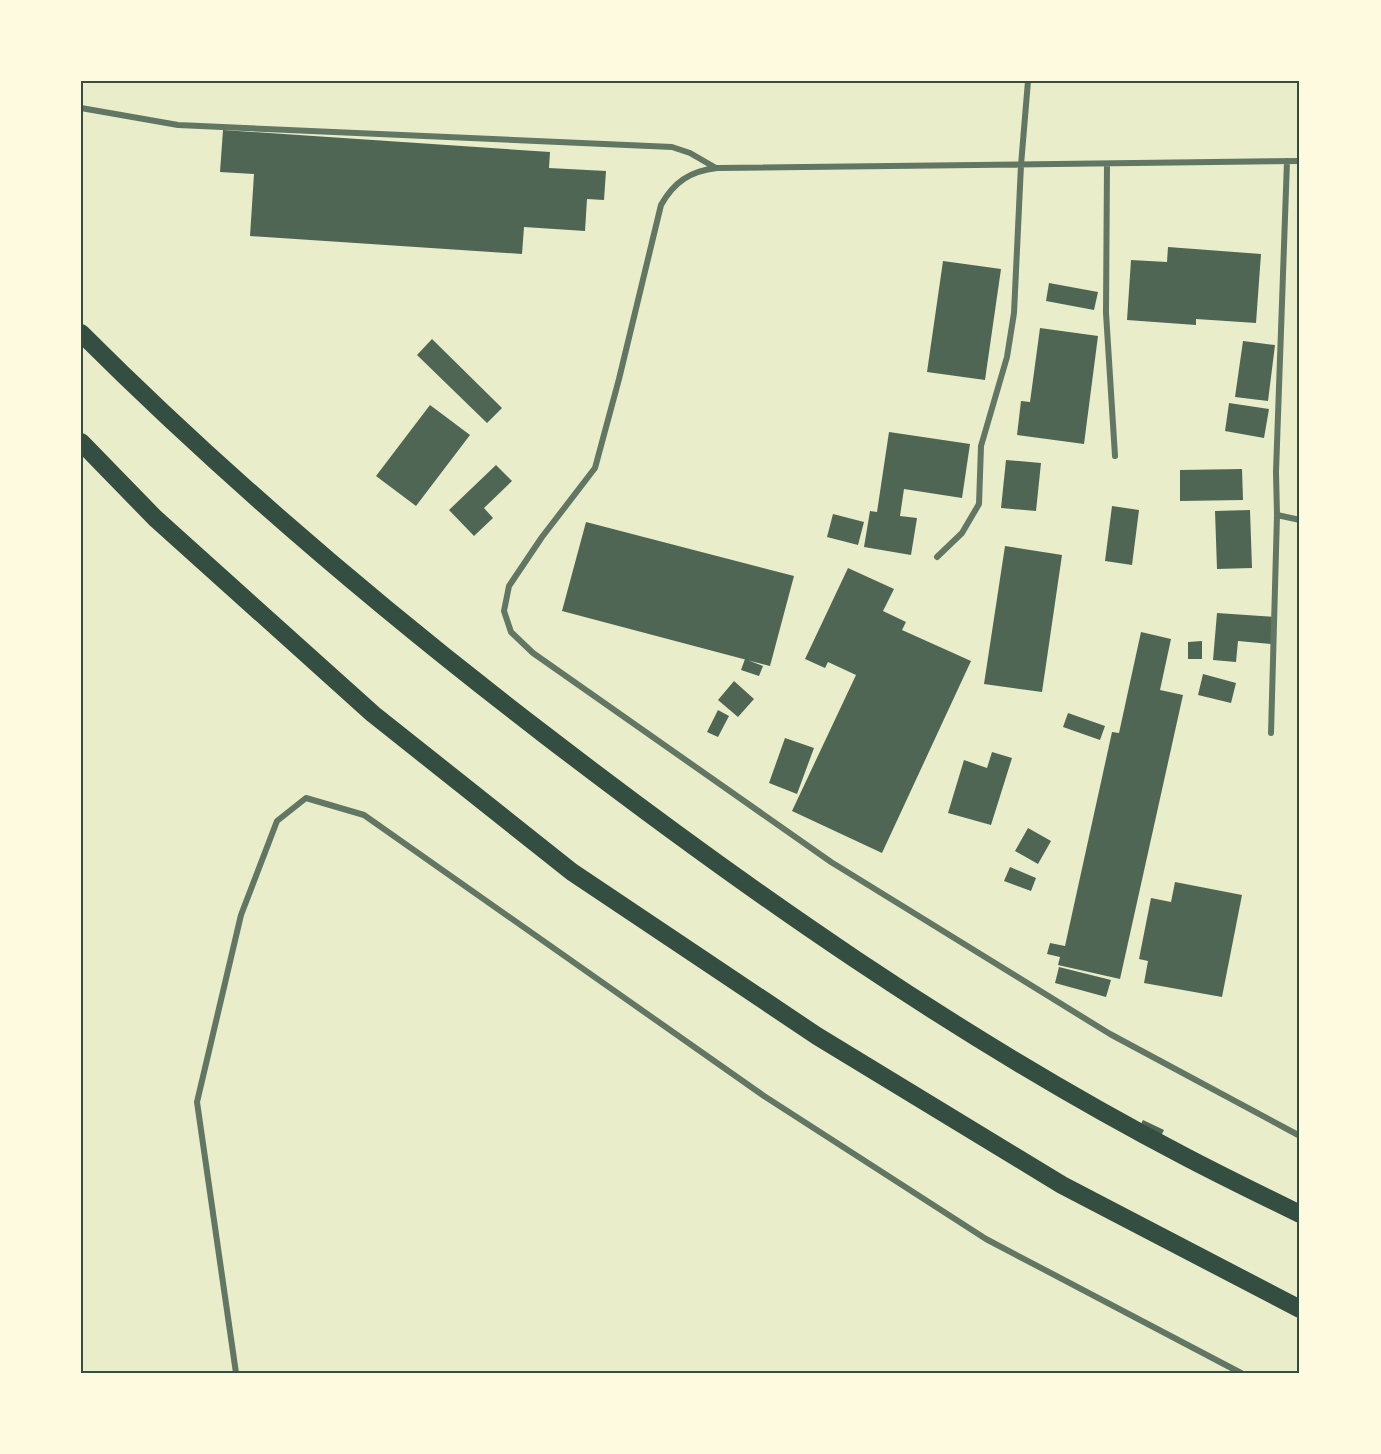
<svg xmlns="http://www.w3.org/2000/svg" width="1381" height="1454" font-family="'DM Sans',sans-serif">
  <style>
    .building { fill: #4f6655 }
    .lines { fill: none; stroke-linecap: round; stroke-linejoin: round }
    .minor { stroke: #617663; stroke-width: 6 }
    .motorway { stroke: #344e41; stroke-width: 18 }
    .neatline { fill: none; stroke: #344e41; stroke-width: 2 }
  </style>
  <rect width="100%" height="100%" fill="#e9edc9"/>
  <path class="building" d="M223,130l327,22 -1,16 57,3 -2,29 -17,-1 -2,32 -61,-4 -2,27 -272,-18 4,-62 -34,-2z
    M1168,247l93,7 -5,69 -60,-4v6l-69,-5 4,-60 36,2z
    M943,261l58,8 -16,111 -58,-8z
    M1049,283l49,9 -4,18 -48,-9z
    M1040,328l58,8 -14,108 -67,-9 4,-34 9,1z
    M432,339l70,69 -15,15 -70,-68z
    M1243,341l32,4 -7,56 -33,-4z
    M1229,403l40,6 -5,29 -39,-7z
    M430,405l40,30 -54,71 -40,-30z
    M889,432l81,12 -8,54 -58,-9 -4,27 17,2 -6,37 -47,-8 6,-36 7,1z
    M1006,460l35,3 -5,48 -35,-3z
    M496,465l16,16 -28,27 9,10 -19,18 -25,-26z
    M1242,469l1,31 -63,1v-31z
    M1112,506l27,4 -7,55 -27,-4z
    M1250,510l2,58 -35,1 -2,-58z
    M833,514l31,8 -6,23 -31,-8z
    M586,522l208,54 -24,90 -208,-55z
    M1005,546l57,9 -20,137 -58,-8z
    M848,568l46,21 -11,22 23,11 -4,8 69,31 -89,192 -90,-42 64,-136 -28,-13 -3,6 -20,-9z
    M1217,613l57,4 -3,27 -33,-3 -2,21 -23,-2z
    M1141,632l30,7 -11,51 23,5 -63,284 -62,-14 2,-8 -13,-3 3,-11 15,3 47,-214 7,1z
    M1202,641v18h-14v-17z
    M745,659l18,7 -4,10 -18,-6z
    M1203,674l33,9 -5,20 -33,-8z
    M734,681l20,18 -16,18 -20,-17z
    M718,710l11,6 -11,21 -11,-5z
    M1068,713l37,13 -5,14 -37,-13z
    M785,738l29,10 -17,46 -28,-11z
    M992,752l20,6 -21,67 -43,-12 16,-53 23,8z
    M1028,828l23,13 -13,23 -23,-13z
    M1010,867l26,11 -5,13 -27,-10z
    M1175,882l67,13 -20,102 -78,-14 4,-22 -9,-2 12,-61 20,4z
    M1059,967l52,13 -5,17 -51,-14z
    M1143,1120l21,10 -4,8 -21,-10z"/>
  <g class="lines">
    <path class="minor" d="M81,108l97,17 494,22 18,6 26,15
      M1287,161l-11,311 1,43 23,5
      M1300,161l-583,7c-27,3 -43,14 -56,37l-42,174 -24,89 -53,69 -33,49 -5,25 7,21 22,21 298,209 279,172 190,102
      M1107,164l-1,149 9,143
      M937,557l25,-24 17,-29 2,-58 26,-89 7,-44 7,-148 7,-84
      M1271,733l6,-218
      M236,1373l-39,-271 44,-187 36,-94 29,-23 58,17 400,281 222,143 255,134"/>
    <path class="motorway" d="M81,333c145,145 301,277 464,402 202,155 413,303 639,421 38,20 77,39 116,58
      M81,442l74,76 218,196 199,158 245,164 245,149 238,124"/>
  </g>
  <rect width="1381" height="1454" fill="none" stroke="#fefae0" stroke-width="165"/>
  <rect x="82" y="82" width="1216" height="1290" class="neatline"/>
</svg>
